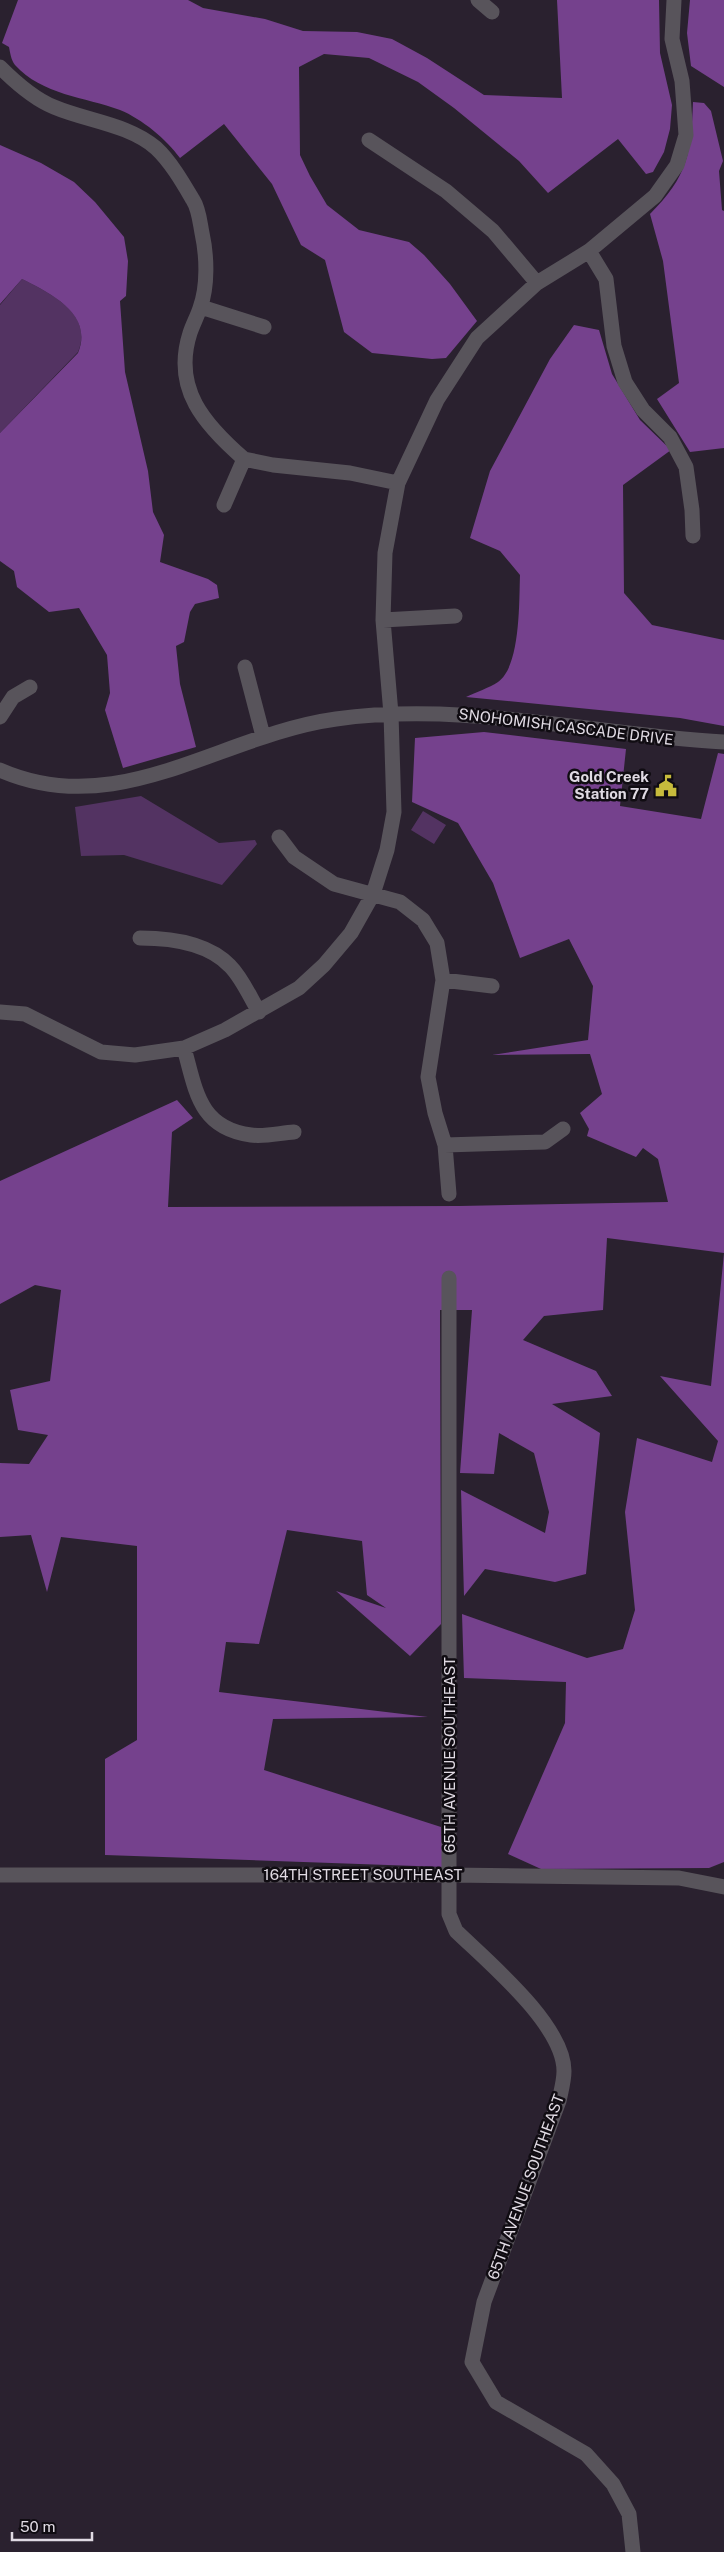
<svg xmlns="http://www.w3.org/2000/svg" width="724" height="2552" font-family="'Public Sans',sans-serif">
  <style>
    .green { fill: #533362 }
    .forest { fill: #75418d }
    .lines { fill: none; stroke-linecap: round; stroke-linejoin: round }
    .minor { stroke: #58545b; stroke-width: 15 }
    .labels { text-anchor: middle; stroke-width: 5; stroke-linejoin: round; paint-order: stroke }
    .street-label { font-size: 15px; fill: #e0dae3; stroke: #100c12 }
    .poi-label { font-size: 15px; font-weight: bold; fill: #e0dae3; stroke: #100c12; text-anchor: end }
  </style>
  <rect width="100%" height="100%" fill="#2a212f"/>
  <path class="green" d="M22,279c28,14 72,35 56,73l-78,81v-128z
    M141,796l78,47 36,-3 2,4 -35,41 -98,-30 -43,1 -6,-49z
    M423,811l23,14 -12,19 -23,-14z"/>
  <path class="forest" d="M18,0h170l15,8 62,11 38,12 54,1 35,7 35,19 57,37 78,3 -5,-98h102l1,53 12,52 -2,24 -6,23 -11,20 -7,2 -28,-35 -70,54 -29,-32 -65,-53 -36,-26 -49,-24 -45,-4 -25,13 1,88 10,21 17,29 32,25 50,12 15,13 26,29 27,37 -31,37 -14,1 -60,-6 -28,-21 -19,-72 -24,-15 -29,-61 -48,-60 -44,34c-14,-19 -38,-39 -60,-48 -35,-13 -78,-15 -105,-45 -4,-5 -5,-13 -6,-18l-7,-4z
    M690,0h34v87l-33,-21 -4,-33z
    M693,102l11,1 7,8 12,50 -4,10 3,39 2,1v237l-34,4 -33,-53 22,-16 -16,-122 -13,-47c38,-38 41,-60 43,-112z
    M0,145l41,18 33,19 21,20 29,35 4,24 -2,35 -6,5 5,71 23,99 5,41 11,23 -4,27 48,17 9,6 2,13 -24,6 -5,8 -6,30 -8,4 4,38 16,63 -73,21 -18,-58 5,-17 -3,-38 -28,-47 -30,4 -32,-25 -3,-16 -14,-10v-128l78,-80c16,-39 -28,-60 -56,-74l-22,25z
    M574,325l25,5 13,44 28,46 31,30 -48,35 1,108 28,32 72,15v86l-44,-8 -214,-21c10,-5 23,-9 32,-15 23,-16 21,-82 22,-107l-20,-24 -30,-13 20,-67 60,-112z
    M484,732l142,17 -6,57 81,13 17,-66 6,1v1108l-15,6 -168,1 -33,-15 57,-131 1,-41 -102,-4 -2,-64 125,44 36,-9 12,-39 -10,-98 12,-74 75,24 6,-21 -58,-65 51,10 13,-133 -117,-15 -4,72 -59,6 -21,24 73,31 16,25 -60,8 48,29 -14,141 -31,8 -70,-13 -21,27 -3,-106 84,43 4,-21 -15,-59 -35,-20 -5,41 -34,-1 12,-163h-32l1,314 -31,32 -74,-65 50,17 -19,-13 -5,-54 -75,-11 -28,114 -33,-2 -7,50 209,25 -155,2 -9,51 177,57 3,40 -339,-12v-96l32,-19v-194l-76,-9 -14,55 -16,-57 -31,2v-74l29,1 19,-29 -30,-5 -8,-40 40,-9 11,-91 -26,-5 -35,19v-123l177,-81 16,18 -21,14 -4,75 291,-1 209,-4 -10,-43 -15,-11 -7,9 -49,-21 2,-7 -9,-16 22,-19 -12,-40 -98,1 96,-15 5,-54 -24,-47 -49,19 -27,-75 -35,-60 -46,-21 3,-64z"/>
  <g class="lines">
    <path class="minor" d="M478,0l14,12
      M0,67c15,15 34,32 54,40 33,14 74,17 102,41 15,14 27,35 37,52 6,9 7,23 9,33 5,23 6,53 -2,75 -3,9 -7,16 -10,25 -18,56 15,92 54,126
      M369,140l77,51 47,40 44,52
      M589,251l17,28 8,67 11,36 18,28 27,27 16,30 6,43 1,26
      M201,307l63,20
      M244,459l29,6 77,8 48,10
      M224,505l20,-46
      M383,620l72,-4
      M245,667l18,69
      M0,717l13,-20 17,-10
      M0,770c119,52 220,-35 336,-51 130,-18 258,16 388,23
      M279,837l15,20 40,27 66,18 23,18 14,23 6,37 -15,97 7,36 10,32 4,49
      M140,938c30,0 68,5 90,28 12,12 20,31 29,46
      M443,980l49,6
      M0,1012l25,2 76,38 34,3 49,-7 41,-18 74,-42 25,-23 27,-32 22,-39 14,-44 7,-38 -3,-98 -8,-94 2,-67 13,-70 39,-83 40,-62 60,-55 52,-32 66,-55 22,-31 9,-30 -4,-54 -10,-42 2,-39
      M184,1048c12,43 15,80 67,87 13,2 29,-2 43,-3
      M445,1145l100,-3 18,-13
      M449,1278v636l7,17c32,31 108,94 108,140 0,10 -3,20 -5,30l-75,201 -12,60 24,40 90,52 27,30 16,30 4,38
      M0,1875h450l229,3 45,9"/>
  </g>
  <defs>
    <g id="civic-bare" transform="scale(1.725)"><path d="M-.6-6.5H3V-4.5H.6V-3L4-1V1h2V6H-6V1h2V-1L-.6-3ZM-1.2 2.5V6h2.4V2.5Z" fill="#c7bb3c" stroke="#100c12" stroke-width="2.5" paint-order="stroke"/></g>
  </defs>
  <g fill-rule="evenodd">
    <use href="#civic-bare" x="666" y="786"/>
  </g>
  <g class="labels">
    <g class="street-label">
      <text transform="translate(566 727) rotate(7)" y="5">SNOHOMISH CASCADE DRIVE</text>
      <text transform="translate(450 1755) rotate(-90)" y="5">65TH AVENUE SOUTHEAST</text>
      <text x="363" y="1880">164TH STREET SOUTHEAST</text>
      <text transform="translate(526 2187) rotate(-70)" y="5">65TH AVENUE SOUTHEAST</text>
    </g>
    <g class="poi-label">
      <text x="649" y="782">Gold Creek<tspan x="649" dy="17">Station 77</tspan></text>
    </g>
  </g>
  <path d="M12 2532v8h80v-8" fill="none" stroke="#e0dae3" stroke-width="2.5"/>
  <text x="20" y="2532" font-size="15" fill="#e0dae3" stroke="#100c12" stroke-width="4" paint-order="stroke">50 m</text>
</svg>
